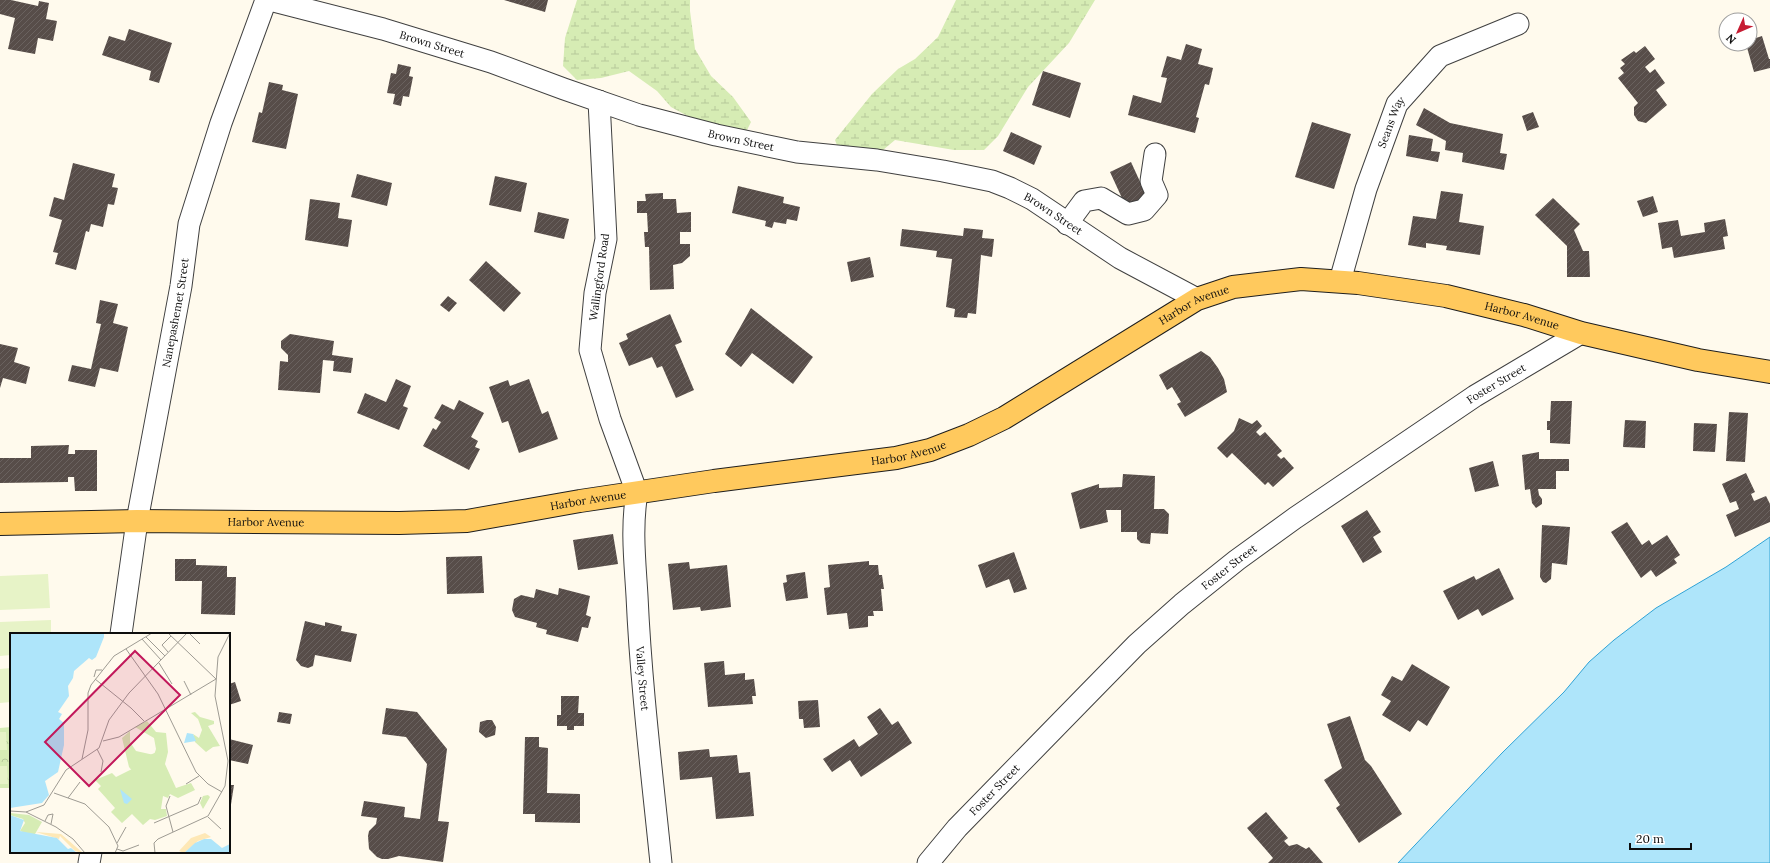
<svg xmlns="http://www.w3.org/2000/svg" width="1770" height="863" font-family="Lora,serif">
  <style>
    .wetland { fill: url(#wetland-marsh) }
    .park { fill: url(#park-crowns) }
    .pitch { fill: #e7f3c7 }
    .water { fill: #aee5fa; stroke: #30a3d6 }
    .building { fill: url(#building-hatch) }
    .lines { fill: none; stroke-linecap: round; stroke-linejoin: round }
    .minor-casing { stroke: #404040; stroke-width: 23 }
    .major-casing { stroke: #1e1e1e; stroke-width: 24 }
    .minor { stroke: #fff; stroke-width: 21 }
    .major { stroke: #ffc95d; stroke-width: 22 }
    .labels { text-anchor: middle; stroke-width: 4; stroke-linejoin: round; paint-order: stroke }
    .street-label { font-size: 11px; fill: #0d0d0d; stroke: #fff }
    .inset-road { fill: none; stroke: #9e9b93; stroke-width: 1 }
    .view { fill: #c2185b; fill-opacity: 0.15; stroke: #c2185b; stroke-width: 2 }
    .inset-edge { fill: none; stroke: #0d0d0d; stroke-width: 2 }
  </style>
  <defs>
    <pattern id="wetland-marsh" width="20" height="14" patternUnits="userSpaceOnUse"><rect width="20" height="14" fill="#d6ecb4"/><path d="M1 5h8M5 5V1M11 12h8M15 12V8" fill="none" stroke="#b6c99a"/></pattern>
    <pattern id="park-crowns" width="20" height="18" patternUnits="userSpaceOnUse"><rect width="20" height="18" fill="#d6ecb4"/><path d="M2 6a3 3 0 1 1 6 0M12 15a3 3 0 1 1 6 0" fill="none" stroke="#b6c99a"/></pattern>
    <pattern id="building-hatch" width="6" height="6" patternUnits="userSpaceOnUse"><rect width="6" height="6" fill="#574d49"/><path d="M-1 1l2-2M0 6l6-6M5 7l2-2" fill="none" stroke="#6a625f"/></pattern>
  </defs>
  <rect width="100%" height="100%" fill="#fffaed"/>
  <path class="wetland" d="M577,0h113v11l5,38 16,27 22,21 18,25 -6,12 -39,-8 -35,-19 -14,-16 -28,-20 -28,7 -24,2 -14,-14 2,-28z
    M956,0h139l-26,43 -41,44 -30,49 -14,14h-30l-59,-10 -18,15 -39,-7 -3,-8 37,-46 26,-25 17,-10 23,-22z"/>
  <path class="park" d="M11,727v61h-11v-60z"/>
  <path class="pitch" d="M48,574l2,34 -50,2v-34z
    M51,620v14h-40v21l-11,1v-34z
    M11,668v34l-11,1v-34z
    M0,732h6l1,18h-7z
    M0,766h7l1,18h-8z"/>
  <path class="water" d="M1770,537v326h-372l104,-110 62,-61 25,-30 25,-22 42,-32 70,-41z"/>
  <path class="building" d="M0,0h11l27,6 1,-5 10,2 -3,16 11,2 -4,20 -15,-3 -3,16 -27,-5 7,-31 -15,-4z
    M504,0h44l-3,12z
    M129,29l43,14 -13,40 -10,-3 2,-9 -49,-16 7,-19 16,5z
    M1762,36l7,23h1v9l-16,4 -8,-28h4v-4z
    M1186,44l16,5 -4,15 15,4 -4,17 -4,-1 -9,33 3,1 -4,15 -67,-18 5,-20 28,8 6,-25 -6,-1 6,-21 14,4z
    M1645,46l10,13 -10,8 5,6 5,-4 10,14 -9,7 11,15 -21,18 -8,-2 -4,-6v-8l4,-4 -20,-25 6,-5 -4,-5 5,-4 -4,-4 13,-9 2,2z
    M398,64l13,3 -2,9 4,1 -4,20 -6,-1 -2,10 -8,-2 2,-10 -8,-1 4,-20 5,1z
    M1043,71l38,12 -11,35 -38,-13z
    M269,82l14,3 -1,5 16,4 -12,55 -34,-7 7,-30 3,1z
    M1424,108l26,15 53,11 -3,19 7,1 -3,16 -42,-8 1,-9 -18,-3 1,-9 -30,-16z
    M1533,112l6,15 -12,4 -5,-15z
    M1312,122l39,12 -17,55 -39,-12z
    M1011,132l31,14 -8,19 -31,-14z
    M1409,135l24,4 -2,12 9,1 -2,10 -32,-6z
    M1131,162l17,37 -21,10 -17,-37z
    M73,163l42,11 -3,13 6,1 -4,17 -6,-1 -5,23 -12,-3 -2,8 -3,-1 -10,39 -21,-6 3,-11 -5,-1 9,-32 -13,-4 5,-19 10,3z
    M357,174l35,9 -5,23 -36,-9z
    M495,176l32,7 -6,29 -32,-7z
    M738,186l46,11 -1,6 17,4 -3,14 -10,-2 -1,5 -12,-2 -2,6 -7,-2 1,-5 -34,-8z
    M1441,191l22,3 -4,28 25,4 -4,29 -34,-5 1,-4 -21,-3v5l-18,-3 5,-29 23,3z
    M663,193v6h13l1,14 14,-1v20h-11v12h10v12l-8,7 -9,2 1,24 -24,1 -1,-43h-4l-1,-15h4l-1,-19h-10v-12h9l-1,-7z
    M1653,196l5,16 -15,5 -6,-16z
    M1553,198l27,26 -6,6 9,21h6l1,26h-23v-31l-32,-31z
    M310,199l30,4 -2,15 14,2 -4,27 -43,-7z
    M538,212l31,7 -5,20 -30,-7z
    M1725,219l3,17 -5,1 2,12 -51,9 -2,-11 -10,2 -4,-26 20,-3 3,16 24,-4 -1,-9z
    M964,228l19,2 -1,8 12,1 -2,18 -11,-2 -5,59 -8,-1 -1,5 -13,-1 1,-8 -9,-2 6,-48 -16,-2 1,-6 -37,-5 2,-17 61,7z
    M870,257l4,20 -23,5 -4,-20z
    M486,261l35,32 -17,19 -35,-32z
    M448,296l9,7 -8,9 -9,-7z
    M100,300l18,4 -5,19 15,4 -10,45 -18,-4 -5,19 -27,-6 4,-16 19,4 10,-45 -5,-1z
    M751,308l62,49 -20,27 -41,-31 -11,14 -16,-13z
    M670,314l12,28 -7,3 19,45 -18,8 -14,-32 -5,2 -5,-11 -23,9 -10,-23 9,-4 -2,-5z
    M290,334l44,7 -2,14 21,3 -2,15 -18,-2 1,-10 -11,-1 -3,33 -42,-3 2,-29 8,1v-7l-7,-7v-7z
    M0,344l18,4 -4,14 16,5 -4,17 -23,-6 -3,10z
    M1201,351l9,6 8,11 6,11 3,13 -42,25 -8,-13 4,-2 -9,-15 -5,3 -8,-15z
    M396,379l15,7 -8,20 5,2 -9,22 -42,-17 8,-20 21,9z
    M529,379l13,35 6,-3 10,28 -39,14 -11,-32 -6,2 -13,-36 19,-7 2,6z
    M459,400l25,13 -13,24 7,4 -3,6 5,2 -11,21 -46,-24 10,-18 3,2 5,-8 -7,-4 8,-14 12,6z
    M1551,401h21l-2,43 -20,-1v-13h-3v-9h3z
    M1729,412l19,1 -3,49 -19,-1z
    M1239,418l13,6 5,-4 5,6 -6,6 4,4 5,-4 17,19 -5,4 4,4 3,-2 10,11 -21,19 -5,-5 -3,3 -33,-32 -5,5 -10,-10 17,-17z
    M1625,420l21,1 -1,27 -22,-1z
    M1694,423l23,1 -2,28 -22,-1z
    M69,445l-1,9h7v-4h22v41h-22l-1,-14h-6v5l-68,1v-25h31v-12z
    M1539,452v7h30v12h-13v18h-18l1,6 3,4v5l-6,4 -4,-5 -2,-14 -5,1 -3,-35z
    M1493,461l6,25 -24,6 -6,-24z
    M1746,473l9,19 -4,2 3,7 12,-5 4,8v18l-35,15 -9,-22 13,-6 -3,-8 -6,2 -8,-19z
    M1123,474l32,2 -1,33h10l5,5 -1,20 -17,-1 -1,11 -9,-1 -4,-4v-7h-16v-22h-15l2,12 -28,7 -9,-36 28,-9v4l23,-1z
    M1367,510l14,22 -8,5 9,15 -19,11 -22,-37z
    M1627,522l15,23 7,-5 3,5 15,-10 13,20 -6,4 3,4 -21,14 -5,-7 -10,8 -30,-46z
    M1542,525l28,2 -3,38 -15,-2 -1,16 -5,4 -3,-1 -3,-5z
    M613,534l5,30 -40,6 -5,-30z
    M1014,552l13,37 -13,4 -5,-14 -23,9 -8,-23z
    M482,556l2,37 -37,1 -1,-37z
    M175,559h21v6l31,1v11h9l-1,38 -34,-1 1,-33h-27z
    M869,561v4h9l1,10h3l2,14h-3l2,22h-10l1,5h-6v11l-19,2 -2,-16 -20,2 -3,-27 6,-1 -2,-22z
    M689,562l1,7 37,-4 4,42 -30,4 -1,-4 -27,3 -5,-46z
    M1499,568l15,31 -32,17 -4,-7 -20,11 -15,-29 31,-15 2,4z
    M805,572l3,26 -22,3 -3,-18 4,-1 -1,-7z
    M559,588l31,8 -4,19 5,2 -3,11 -6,-1 -4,15 -32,-8 1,-4 -11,-3 1,-4 -22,-6 -3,-7 2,-11 7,-4 13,3 2,-9 22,6z
    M305,621l20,5v-4l17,4 -1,5 16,3 -6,28 -36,-7 -2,11 -5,2 -7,-2 -5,-6z
    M724,661l1,14 20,-2v7l9,-1 2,17h-4l1,8 -45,3 -4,-44z
    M1412,664l38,23 -23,39 -9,-6 -8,12 -28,-17 9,-14 -10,-6 11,-19 10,5z
    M235,682l6,19 -12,4v-21z
    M561,696h18l-1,17h6v13h-10v4h-7v-4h-10v-11h4z
    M818,700l2,27 -16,1 -1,-9h-4l-1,-18z
    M386,708l31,4 30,37 -9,72 11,1 -6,40 -44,-6 -11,3h-6l-5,-2 -8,-8 -1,-13 1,-5 7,-7 1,-6 -16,-2 3,-15 41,6 -1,10 16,2 7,-55 -21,-27 -24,-3z
    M880,708l12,17 6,-4 14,22 -51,34 -11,-17 -18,12 -9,-13 31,-20 5,8 19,-13 -11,-17z
    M279,712l13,2 -2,10 -13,-2z
    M1350,716l15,44 6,6 31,48 -43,29 -23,-35 4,-3 -16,-25 18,-12 -15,-44z
    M487,720h5l4,7 -1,8 -9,3 -7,-6 1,-10z
    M525,737h14v10l9,1 -1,45 33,1v29l-45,-1v-8h-12z
    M229,739l24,6 -5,19 -19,-4z
    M709,749l1,8 27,-2 2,18 11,-1 4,44 -38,3 -4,-42 -32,3 -2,-28z
    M229,785h5l-4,26h-1z
    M1266,812l22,26 -4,3 5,5 8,-2 9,5 3,-2 14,16h-55l5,-5 -26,-30z"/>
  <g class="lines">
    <g class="minor-casing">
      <g id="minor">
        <path id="s1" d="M270,0l113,29 108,33 73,27 75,26 77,20 81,17 80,8 66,11 49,10 18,7 22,11 88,59 77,41"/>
        <path id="s2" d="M599,101l7,138 -11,54 -5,57 20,69 27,74c-6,34 -2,69 0,103 4,89 15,178 24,267"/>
        <path d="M1067,224l17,-23 17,-3 27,16 16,-4 13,-15 -6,-14 4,-27"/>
        <path id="s3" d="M1340,281l26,-92 31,-85 43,-48 78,-32"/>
        <path id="s4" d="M121,634l16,-113 44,-235 8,-62 32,-101 45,-123"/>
        <path d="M89,863l2,-11"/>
        <path id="s5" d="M928,863l29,-35 131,-134 49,-50 45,-40 55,-44 58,-42 180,-122 106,-63"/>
      </g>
    </g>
    <g class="major-casing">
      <g id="major">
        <path id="s6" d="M0,524l137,-3 262,2 68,-2 113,-20 134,-20 182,-23 34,-8 39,-15 35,-17 193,-119 36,-12 68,-8 57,4 88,13 78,19 57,18 117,27 72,12"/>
      </g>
    </g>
    <use href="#minor" class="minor"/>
    <use href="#major" class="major"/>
  </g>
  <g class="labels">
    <g class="street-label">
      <text dy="4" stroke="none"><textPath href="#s1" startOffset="168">Brown Street</textPath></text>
      <text dy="4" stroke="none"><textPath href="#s3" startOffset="167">Seans Way</textPath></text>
      <text dy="4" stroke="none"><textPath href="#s1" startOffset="492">Brown Street</textPath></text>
      <text dy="4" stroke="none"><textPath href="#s1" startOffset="816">Brown Street</textPath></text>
      <text transform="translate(599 277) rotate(-82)" y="4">Wallingford Road</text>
      <text dy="4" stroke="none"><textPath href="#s6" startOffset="1238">Harbor Avenue</textPath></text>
      <text dy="4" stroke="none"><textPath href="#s4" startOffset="326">Nanepashemet Street</textPath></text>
      <text dy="4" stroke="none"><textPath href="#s6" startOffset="1574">Harbor Avenue</textPath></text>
      <text dy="4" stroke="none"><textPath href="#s5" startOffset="747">Foster Street</textPath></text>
      <text dy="4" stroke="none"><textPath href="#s6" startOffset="914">Harbor Avenue</textPath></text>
      <text dy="4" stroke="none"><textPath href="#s6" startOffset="590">Harbor Avenue</textPath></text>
      <text dy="4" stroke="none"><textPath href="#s6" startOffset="266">Harbor Avenue</textPath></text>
      <text dy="4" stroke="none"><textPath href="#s5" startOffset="423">Foster Street</textPath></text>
      <text dy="4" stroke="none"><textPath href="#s2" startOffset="587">Valley Street</textPath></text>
      <text dy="4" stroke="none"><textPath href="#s5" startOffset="99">Foster Street</textPath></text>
    </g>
  </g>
  <g transform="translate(10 633)">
    <rect width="220" height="220" fill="#fffaed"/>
    <path d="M185,79l5,5 14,4v3l-6,2 12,20 -7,1 -7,5 -11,-10 -2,-8 6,4 3,-8 -4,-11 -7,-6zM137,88l9,11 10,1 2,19 -4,16 -29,6 -6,-7 -7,-29 8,-7v11l6,9 18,4 2,-6 -2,-11 -19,-11zM198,162l2,2 -7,12 -3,-6 3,-7z" fill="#d6ecb4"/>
    <path d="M26,199l25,2 22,19 -8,-2 -15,-15 -1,3zM195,200l6,4 -13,4 -14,12 -5,-2 12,-13z" fill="#fee8b6"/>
    <path d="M149,118l17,37 15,-5 4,7 -17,8 -8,-4 -2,4 -5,-2 -2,13h5l1,7 -12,4 -5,-1 -7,6 -11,-11 -10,9 -11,-11 4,-4 -17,-19 3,-3 -6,-6 17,-7 4,4 20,-10 -2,-5zM0,180l19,2 13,7 -7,12h-7l-8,-3 5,-8 -2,-4 -13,-4z" fill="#d6ecb4"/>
    <path d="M0,0h94v4l-8,20 -4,3 -3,-2 -15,13 -1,7 -5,8 1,10 -11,16 4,2 -3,5 5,4v22l-6,27 -13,9 4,14 -7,8 -32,5zM177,100l6,1 3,7 -12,2zM110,156l12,10 -5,5 -3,-1zM0,182l14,5 -4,11 37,7 11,11 3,-1 6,5h-67zM194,206h7l11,9 8,-4v9h-46l11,-10z" fill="#aee5fa"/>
    <path class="inset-road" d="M179,0l11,11M136,4l19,19M132,6l19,21M116,16l32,45 38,78 12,12 14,8M158,19l-6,-7 9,-9M149,30l13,21M84,44l2,-7h6M85,46l36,29 13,13M174,48l7,14M93,108l16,-4 97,-58 -48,-46M87,116l6,12 -2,11M72,126l6,-29v-37l3,-8 23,-29 38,-23M176,151l13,-8M44,160l31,11 24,23 9,19 -3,7M160,163l-4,10 7,26M58,165l12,-16M0,178l16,1 30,15 17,12 12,14M16,179l18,-7 22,-35 33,-22 10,-28 20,-27 58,-60M198,184l13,12M35,188l3,-6 5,-1 -2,10M144,190l44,-19 3,-7M107,210l9,-16M107,216l6,2 16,-6M145,220l-1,-10 4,-4 50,-23 17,-30 3,-25 -13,-65 3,-39 12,-24"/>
    <path class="view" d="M125,18l45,44 -91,91 -44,-44z"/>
    <rect width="220" height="220" class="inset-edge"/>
  </g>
  <g transform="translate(1738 32) rotate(225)"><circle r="19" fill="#ffffff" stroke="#9e9e9e"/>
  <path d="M0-3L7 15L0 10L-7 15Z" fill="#c61c33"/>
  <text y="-6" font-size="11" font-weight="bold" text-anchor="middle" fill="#0d0d0d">N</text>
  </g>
  <path d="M1630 843v6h61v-6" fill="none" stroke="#0d0d0d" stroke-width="2"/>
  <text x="1636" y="843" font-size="12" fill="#0d0d0d" stroke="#ffffff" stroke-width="3" paint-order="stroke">20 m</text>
</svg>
